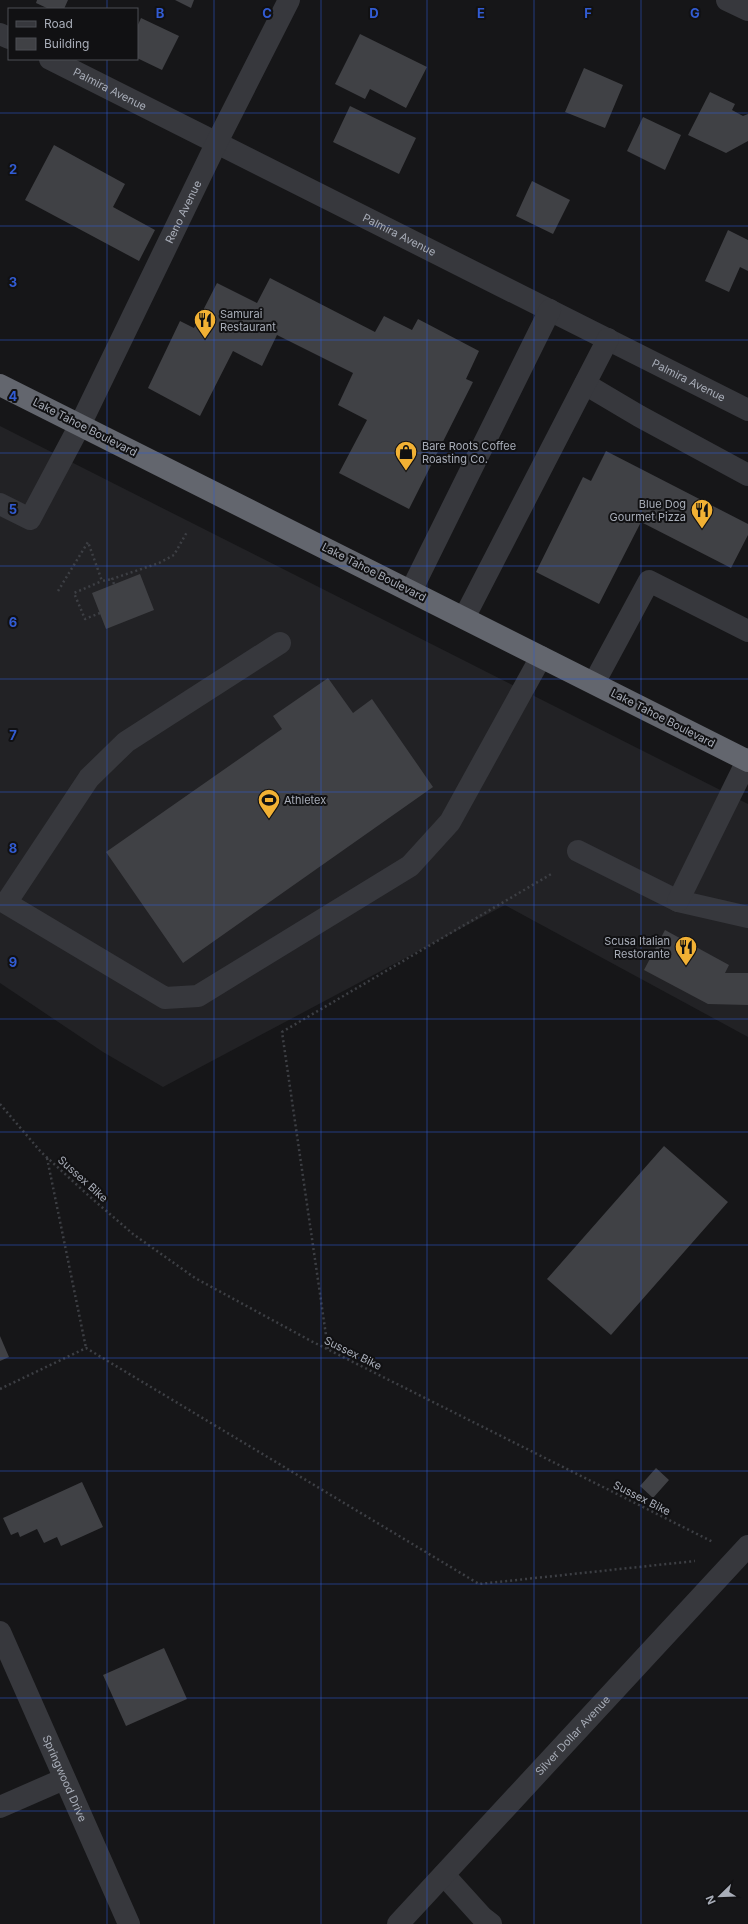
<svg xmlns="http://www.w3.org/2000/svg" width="748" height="1924" font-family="Inter,sans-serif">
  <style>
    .built { fill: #222225 }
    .building { fill: #404145 }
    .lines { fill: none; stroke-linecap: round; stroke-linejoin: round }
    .path { stroke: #3d3f44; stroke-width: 2.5; stroke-dasharray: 2 3; stroke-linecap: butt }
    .minor { stroke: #37383d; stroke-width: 22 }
    .highway { stroke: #63666e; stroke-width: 22 }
    .grid { fill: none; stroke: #325cd3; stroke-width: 1; stroke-opacity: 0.55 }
    .labels { text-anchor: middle; stroke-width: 4; stroke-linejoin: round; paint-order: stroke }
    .street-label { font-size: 11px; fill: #a8adb8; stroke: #111113 }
    .poi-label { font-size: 11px; fill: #a8adb8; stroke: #111113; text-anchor: start }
    .grid-label { font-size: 13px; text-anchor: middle; font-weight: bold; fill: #325cd3; stroke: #111113; stroke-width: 4; stroke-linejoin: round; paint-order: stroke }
  </style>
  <rect width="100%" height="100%" fill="#161618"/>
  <path class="built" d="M0,426l748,378v233l-243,-132 -342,182 -60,-35 -103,-69z"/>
  <path class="building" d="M37,0h31l-4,9h-15l-13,-6z
    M175,0h19l-3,8z
    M141,18l38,18 -17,34 -25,-12v-31z
    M360,34l67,33 -21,41 -36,-19 -5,10 -30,-15z
    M584,68l39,17 -18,43 -40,-16z
    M710,92l25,12 -3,6 11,6 5,-2v27l-22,12 -38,-18z
    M350,106l66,32 -17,36 -66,-32z
    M643,117l38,18 -16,35 -38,-19z
    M54,145l71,39 -12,23 42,23 -16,31 -114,-61z
    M532,181l38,19 -17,34 -37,-18z
    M728,230l20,10v31l-8,-4 -11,25 -24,-11z
    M270,278l105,54 9,-16 28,14 6,-11 61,32 -13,28 7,3 -64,127 -70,-36 28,-53 -29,-15 15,-32 -76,-38 -15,31 -29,-15 -33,65 -52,-28 32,-67 14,7 23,-45 40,20z
    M606,451l142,73v11l-17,33 -90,-46 -42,82 -63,-32 47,-95 8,4z
    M140,574l14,36 -48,19 -14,-36z
    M328,678l25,35 19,-14 61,88 -250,176 -77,-111 176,-123 -9,-13z
    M665,930l64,35 -4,8h23v32l-40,-1 -64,-34z
    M664,1146l64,56 -117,133 -64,-56z
    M0,1336l9,21 -9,4z
    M656,1468l13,12 -16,18 -13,-12z
    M82,1482l21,45 -42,19 -4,-9 -13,6 -7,-14 -17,8 -2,-5 -7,3 -8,-17z
    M164,1648l23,51 -61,27 -23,-51z"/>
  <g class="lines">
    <path class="path" d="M114,584l-2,-5 47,-16 15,-8 13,-23
      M58,591l30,-49 14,39 10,-2
      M100,613l-15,6 -11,-26 28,-12
      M0,1104l41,48 48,44 44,38 62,44 116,63 402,201
      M47,1158l39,190
      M328,1349l-46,-317 271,-159
      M0,1389l86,-41 393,236 216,-23"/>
    <g class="minor">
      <path d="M727,0l21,10"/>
      <path d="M0,34l9,4"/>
      <path id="s1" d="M50,59l698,351"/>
      <path d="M585,384l54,32 109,59"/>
      <path id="s2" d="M0,504l30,15 50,-94 137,-283 72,-142"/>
      <path d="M411,591l139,-281"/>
      <path d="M464,618l144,-279"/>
      <path d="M280,643l-154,99 -37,36 -83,125 159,95 33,-2 212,-130 40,-44 91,-165"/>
      <path d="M594,683l55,-102 99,50"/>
      <path d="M578,851l100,50 70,16"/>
      <path d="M678,901l70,-142"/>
      <path id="s3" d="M0,1632l129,292"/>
      <path d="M0,1807l64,-28"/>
      <path d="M444,1875l38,42 9,7"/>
      <path id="s4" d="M398,1924l350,-378"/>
    </g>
    <path class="highway" d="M0,385l748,376"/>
  </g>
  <path class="grid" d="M107,0v9M214,0v1924M321,0v1924M427,0v1924M534,0v1924M641,0v1924M107,59v1865M0,113h748M0,226h748M0,340h748M0,453h748M0,566h748M0,679h748M0,792h748M0,905h748M0,1019h748M0,1132h748M0,1245h748M0,1358h748M0,1471h748M0,1584h748M0,1698h748M0,1811h748"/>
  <defs>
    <g id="restaurant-pin" transform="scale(1.15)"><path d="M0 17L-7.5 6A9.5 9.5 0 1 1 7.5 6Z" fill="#f2b134" stroke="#111113"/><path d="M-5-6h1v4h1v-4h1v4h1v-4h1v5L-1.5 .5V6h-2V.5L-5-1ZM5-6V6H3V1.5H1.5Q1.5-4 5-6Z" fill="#111"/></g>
    <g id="shop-pin" transform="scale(1.15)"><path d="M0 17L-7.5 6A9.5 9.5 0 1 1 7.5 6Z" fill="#f2b134" stroke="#111113"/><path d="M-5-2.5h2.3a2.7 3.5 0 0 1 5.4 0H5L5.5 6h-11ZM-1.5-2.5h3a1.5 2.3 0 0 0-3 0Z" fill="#111"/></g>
    <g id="stadium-pin" transform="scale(1.15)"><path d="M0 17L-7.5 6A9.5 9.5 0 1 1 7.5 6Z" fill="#f2b134" stroke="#111113"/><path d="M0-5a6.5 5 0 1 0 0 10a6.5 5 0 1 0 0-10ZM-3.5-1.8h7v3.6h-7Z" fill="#111"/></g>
  </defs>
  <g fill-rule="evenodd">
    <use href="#restaurant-pin" x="205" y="320"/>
    <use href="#shop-pin" x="406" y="452"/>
    <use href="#restaurant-pin" x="702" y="510"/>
    <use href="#stadium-pin" x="269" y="800"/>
    <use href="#restaurant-pin" x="686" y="947"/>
  </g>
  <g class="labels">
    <g class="street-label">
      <text dy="4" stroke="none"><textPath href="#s1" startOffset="67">Palmira Avenue</textPath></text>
      <text dy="4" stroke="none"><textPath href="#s2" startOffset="377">Reno Avenue</textPath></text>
      <text dy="4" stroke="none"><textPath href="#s1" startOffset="391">Palmira Avenue</textPath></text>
      <text dy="4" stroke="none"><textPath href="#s1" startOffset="715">Palmira Avenue</textPath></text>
      <text transform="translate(85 427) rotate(27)" y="4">Lake Tahoe Boulevard</text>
      <text transform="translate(374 572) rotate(27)" y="4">Lake Tahoe Boulevard</text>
      <text transform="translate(663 718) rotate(27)" y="4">Lake Tahoe Boulevard</text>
      <text transform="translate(83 1179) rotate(42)" y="4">Sussex Bike</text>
      <text transform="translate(353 1353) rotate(26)" y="4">Sussex Bike</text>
      <text transform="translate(642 1498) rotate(27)" y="4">Sussex Bike</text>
      <text dy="4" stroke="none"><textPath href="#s4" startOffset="257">Silver Dollar Avenue</textPath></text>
      <text dy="4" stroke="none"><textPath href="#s3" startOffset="160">Springwood Drive</textPath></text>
    </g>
    <g class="poi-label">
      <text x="220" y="318">Samurai<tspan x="220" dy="13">Restaurant</tspan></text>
      <text x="422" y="450">Bare Roots Coffee<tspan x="422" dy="13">Roasting Co.</tspan></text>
      <text x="686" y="508" text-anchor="end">Blue Dog<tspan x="686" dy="13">Gourmet Pizza</tspan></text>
      <text x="284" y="804">Athletex</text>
      <text x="670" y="945" text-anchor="end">Scusa Italian<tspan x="670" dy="13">Restorante</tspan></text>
    </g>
  </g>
  <g class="grid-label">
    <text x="160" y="18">B</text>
    <text x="267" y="18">C</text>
    <text x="374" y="18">D</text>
    <text x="481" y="18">E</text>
    <text x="588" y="18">F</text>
    <text x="695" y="18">G</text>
    <text x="13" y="174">2</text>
    <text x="13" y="287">3</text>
    <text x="13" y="401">4</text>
    <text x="13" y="514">5</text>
    <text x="13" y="627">6</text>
    <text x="13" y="740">7</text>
    <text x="13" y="853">8</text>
    <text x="13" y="967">9</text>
  </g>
  <rect x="8" y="8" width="130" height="52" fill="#111113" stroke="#4d4f55"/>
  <rect x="16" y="21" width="20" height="6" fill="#37383d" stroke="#4d4f55"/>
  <text x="44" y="28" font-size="12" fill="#a8adb8">Road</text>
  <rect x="16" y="38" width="20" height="12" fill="#404145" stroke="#4d4f55"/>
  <text x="44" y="48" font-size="12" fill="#a8adb8">Building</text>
  <g transform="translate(720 1896) rotate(247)" stroke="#111113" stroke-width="3" paint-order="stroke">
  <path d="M0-3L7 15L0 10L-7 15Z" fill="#a8adb8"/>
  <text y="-6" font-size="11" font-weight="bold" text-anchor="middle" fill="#a8adb8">N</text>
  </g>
</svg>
